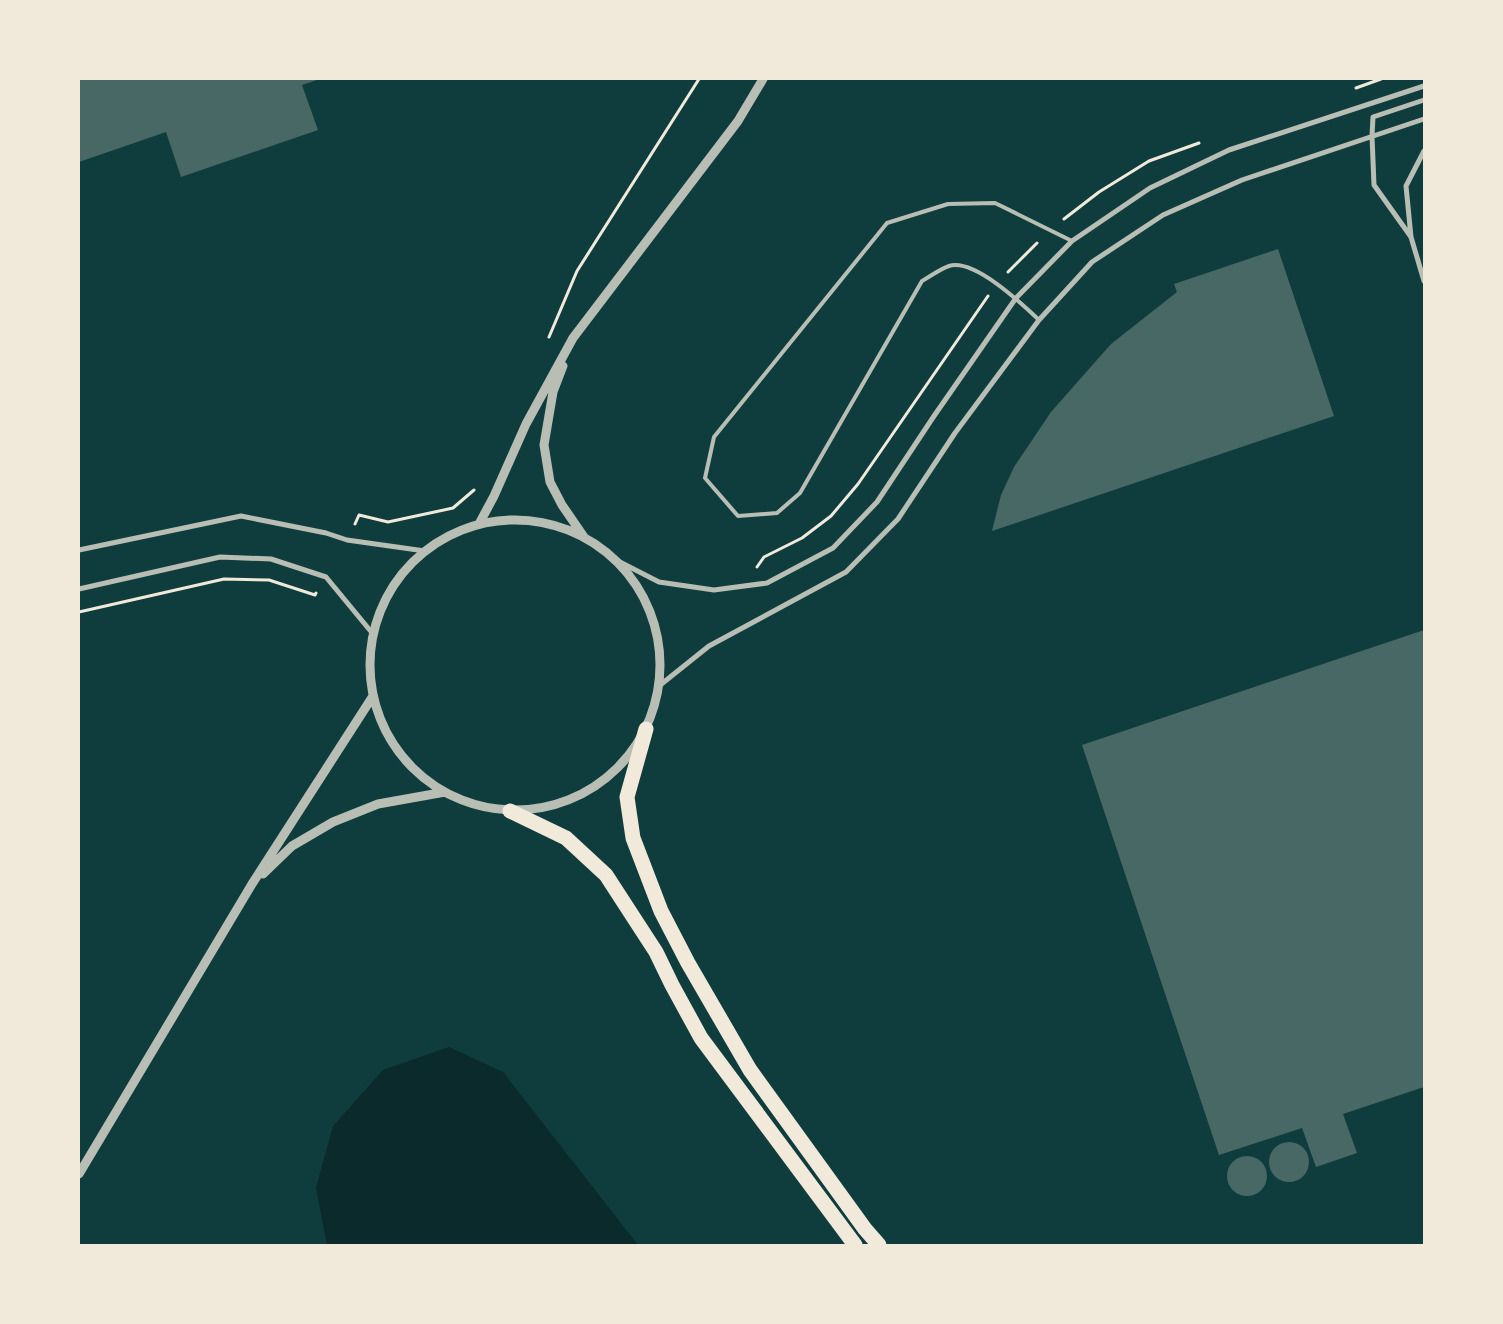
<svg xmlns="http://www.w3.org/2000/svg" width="1503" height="1324" font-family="'IBM Plex Serif',serif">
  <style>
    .water { fill: #0a2a2b }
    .building { fill: #486865 }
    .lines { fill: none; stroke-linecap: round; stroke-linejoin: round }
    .path { stroke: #f1e9da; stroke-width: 3 }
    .service { stroke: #b8beb3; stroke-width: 4 }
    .minor { stroke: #b8beb3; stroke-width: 5 }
    .tertiary { stroke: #b8beb3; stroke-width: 9 }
    .motorway { stroke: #f1e9da; stroke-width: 15 }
  </style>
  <rect width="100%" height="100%" fill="#0f3d3e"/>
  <path class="water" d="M449,1047l54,25 135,173h-311l-11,-57 17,-62 50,-56z"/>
  <path class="building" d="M79,79h241l-18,6 16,45 -137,47 -15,-45 -87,30z
    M1278,249l56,167 -342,115 9,-36 13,-28 37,-55 60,-68 66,-52 -3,-8z
    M1424,630v457l-81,27 14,39 -41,14 -14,-39 -83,27 -137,-410z
    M1269 1162a20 20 0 1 1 40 0a20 20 0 1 1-40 0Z
    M1227 1176a20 20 0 1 1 40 0a20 20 0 1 1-40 0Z"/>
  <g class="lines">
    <path class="path" d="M1356,88l25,-9
      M1064,219l35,-27 50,-31 50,-18
      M1008,272l29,-29
      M549,337l28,-66 122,-192
      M355,524l4,-9 29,7 65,-14 21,-18
      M757,567l7,-10 38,-19 29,-22 27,-32 130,-188
      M79,612l145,-33 45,1 46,15 1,-2"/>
    <path class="service" d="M1039,320c-17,-16 -65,-62 -90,-54 -9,3 -18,10 -27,15l-122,212 -23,20 -39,3 -33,-38 9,-41 173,-214 61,-19 47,-1 77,38"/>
    <path class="minor" d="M1424,151l-18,35 5,51 13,44
      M1411,237l-37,-52 -2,-49 1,-19 51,-17
      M79,550l162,-34 85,17 21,7 78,11
      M614,559l45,23 55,8 53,-7 66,-35 44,-46 57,-86 82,-118 56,-57 78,-53 79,-38 195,-64
      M79,589l141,-32 51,2 55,18 47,57
      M659,686l50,-40 137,-74 52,-53 57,-86 84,-113 53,-58 71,-47 79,-35 182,-61"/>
    <path class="tertiary" d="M563,366l-10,26 -9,53 6,37 12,23 22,32
      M370 665a145 145 0 1 1 290 0a145 145 0 1 1-290 0Z
      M479,524l15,-28 32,-72 47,-86 165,-217 25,-42
      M263,874l29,-28 41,-24 45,-18 67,-12
      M79,1174l173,-290 121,-188"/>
    <path class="motorway" d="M646,729l-19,68 6,41 28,73 27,52 62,107 115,159 14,16
      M510,811l56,27 40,37 50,77 16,33 29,53 154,207"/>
  </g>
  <rect width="1503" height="1324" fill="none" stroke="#f1e9da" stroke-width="160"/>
</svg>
